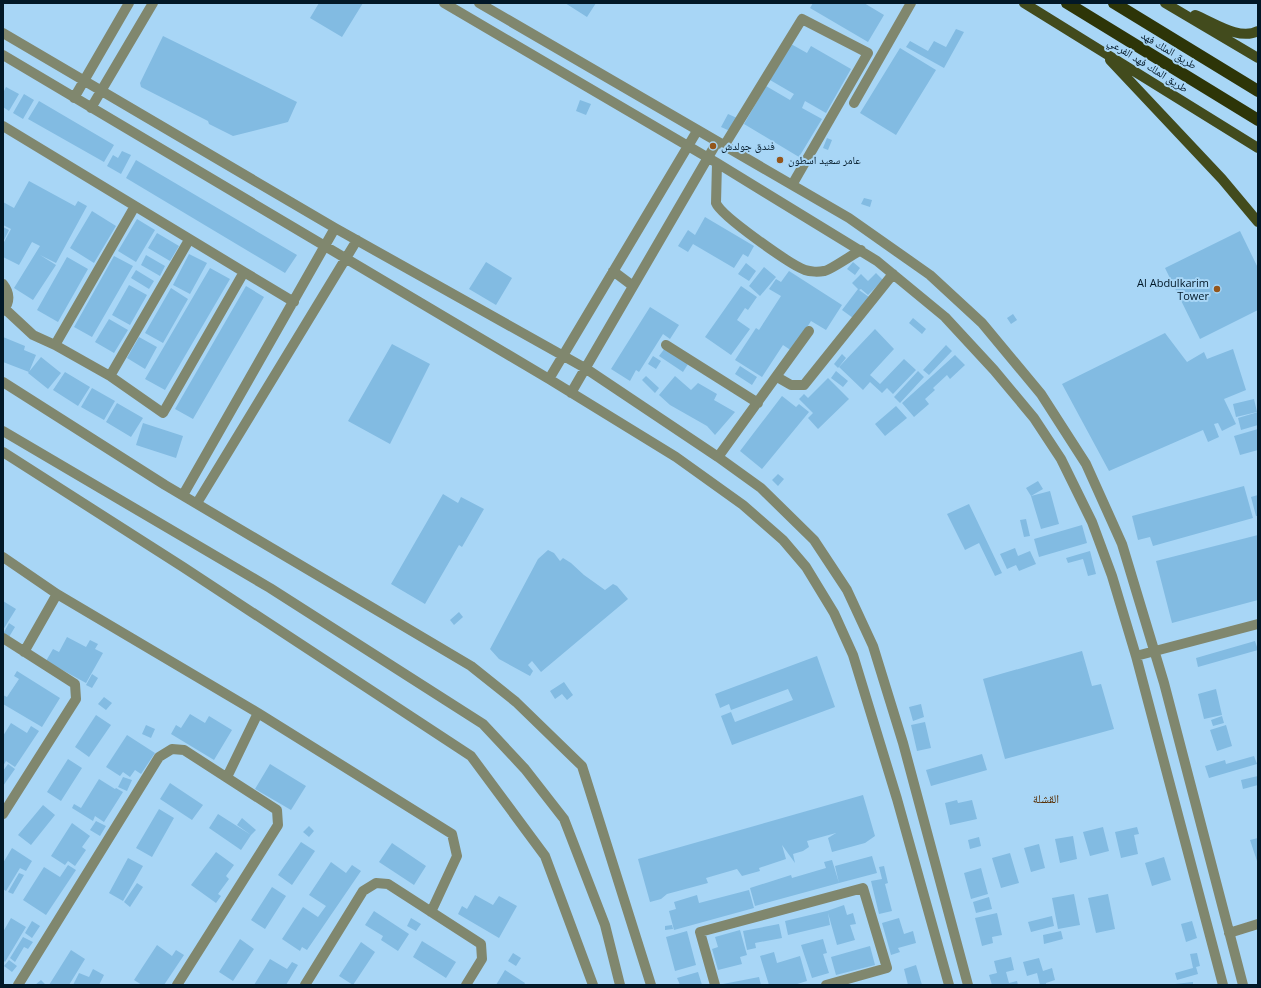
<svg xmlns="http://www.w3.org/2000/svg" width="1261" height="988" font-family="'Open Sans','Noto Naskh Arabic',sans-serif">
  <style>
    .building { fill: #82bbe2 }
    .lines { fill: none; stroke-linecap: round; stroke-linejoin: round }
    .minor { stroke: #80876e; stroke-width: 10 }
    .major { stroke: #424b1d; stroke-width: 10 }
    .highway { stroke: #2d3508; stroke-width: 12 }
    .poi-dot { fill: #94561b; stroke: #a8d6f6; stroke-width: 1.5 }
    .labels { text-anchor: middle; stroke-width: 4; stroke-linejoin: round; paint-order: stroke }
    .street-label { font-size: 11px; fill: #021827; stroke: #a8d6f6 }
    .poi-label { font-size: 11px; fill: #021827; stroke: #a8d6f6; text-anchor: start }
    .neighbourhood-label { font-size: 12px; fill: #572d02; stroke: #a8d6f6 }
  </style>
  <rect width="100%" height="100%" fill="#a8d6f6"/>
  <path class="building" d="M319,3h44l-21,34 -32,-19z
    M565,3h31l-9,14z
    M813,3h51l20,12 -16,27 -58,-34z
    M956,29l8,3 -20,36 -38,-21 4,-6 18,10 6,-10 12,6z
    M163,36l134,66 -9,20 -55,14 -24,-12 -1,-3 -67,-34 -1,-4z
    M791,44l16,9 4,-7 40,23 -25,44 -21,-12 -3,7 20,11 -23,38 -55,-33 22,-38 24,14 4,-6 -24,-14z
    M900,48l36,22 -40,65 -36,-22z
    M6,87l13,7 -10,17 -6,-4v-14z
    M24,94l10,6 -11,19 -10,-6z
    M580,100l11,4 -5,11 -10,-4z
    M39,101l75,44 -10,17 -76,-43z
    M728,114l9,4 -7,13 -9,-4z
    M827,138l5,2 -4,10 -5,-2z
    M122,151l9,4 -10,19 -14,-8 6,-11 5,3z
    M136,160l161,95 -12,18 -159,-95z
    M29,181l46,25 3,-5 9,5 -31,57 -16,-8 16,10 -23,35 -19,-12 26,-42 -8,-4 -13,23 -16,-8v-13l8,-15 -8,-4v-23l11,6z
    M864,198l8,2 -2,7 -9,-3z
    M92,211l24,15 -22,37 -24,-15z
    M705,217l49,29 -6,11 -5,-3 -9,14 -41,-24 -5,8 -10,-6 10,-16 7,5z
    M137,219l18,11 -19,32 -18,-11z
    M3,227l6,3 -6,12z
    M1240,231l18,37v42l-58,29 -35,-71z
    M157,233l22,13 -9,15 -22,-13z
    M189,254l18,9 -17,31 -17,-9z
    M146,255l19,11 -5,10 -19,-11z
    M114,256l19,10 -41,71 -18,-10z
    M67,257l21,12 -30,53 -21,-12z
    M486,262l26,16 -16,27 -27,-16z
    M853,262l7,6 -5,7 -8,-6z
    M746,263l10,8 -7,10 -11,-7z
    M764,267l12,10 -16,19 -11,-10z
    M210,268l20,11 -65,111 -20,-11z
    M136,270l18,11 -5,8 -18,-11z
    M789,271l53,34 -16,25 -15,-9 -19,30 -9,-6 -21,32 -27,-17 21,-32 3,2 22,-34 -12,-7 7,-10 5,3z
    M876,273l7,7 -15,15 -7,-6 -2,1 10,7 -16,21 -11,-8 16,-21 -6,-6 9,-9 7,7z
    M129,285l18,10 -17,30 -18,-10z
    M246,286l18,11 -71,122 -18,-10z
    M741,286l16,11 -9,13 -3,-2 -8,12 13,9 -19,26 -26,-18z
    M171,288l17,11 -25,44 -18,-10z
    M650,307l29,18 -9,14 -7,-5 -24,38 -3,-2 -6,11 -19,-12z
    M1013,314l4,6 -6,4 -4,-6z
    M913,318l13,11 -4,5 -13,-11z
    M109,319l19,11 -14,23 -19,-11z
    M875,329l19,20 -24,26 10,9 24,-25 12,11 -23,24 -6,-6 -5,5 -12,-11 -7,8 -24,-23z
    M1165,333l22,29 17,-10 3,7 26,-10 13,41 -22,9 12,25 -14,7 -4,-8 -4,1 5,13 -11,5 -5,-12 -94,41 -47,-87z
    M3,337l22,9 -1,4 12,5 -7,17 -26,-10z
    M139,337l18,10 -12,22 -18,-11z
    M392,344l38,20 -40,80 -42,-23z
    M946,345l6,6 -23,24 -6,-5z
    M665,348l23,16 -5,8 -24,-16z
    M842,354l4,4 -8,10 -4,-4z
    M955,355l10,10 -15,14 -3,-4 -14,13 2,2 -10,9 4,5 -15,13 -12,-14z
    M653,356l8,5 -5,8 -8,-5z
    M41,357l20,16 -13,16 -20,-16z
    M740,366l17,11 -5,8 -17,-11z
    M836,371l12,10 -5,6 -12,-9z
    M918,371l6,6 -24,26 -6,-6z
    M65,372l25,15 -12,19 -25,-16z
    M646,376l13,12 -4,5 -13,-13z
    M675,376l16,14 7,-7 19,11 -3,6 21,12 -20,23 -8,-9 -37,-21 -11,-10z
    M828,378l21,21 -31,30 -10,-11 5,-5 -14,-14 5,-5 4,4z
    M92,388l23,13 -11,19 -23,-13z
    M782,396l14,11 3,-3 10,8 -47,57 -22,-18z
    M1254,399l3,13 -21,5 -3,-13z
    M117,403l26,15 -12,19 -25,-15z
    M896,406l11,12 -22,18 -10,-12z
    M1258,412v13l-17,5 -3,-12z
    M143,423l40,13 -7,22 -40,-13z
    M1258,429v21l-18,5 -6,-19z
    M778,474l6,5 -6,7 -6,-6z
    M1038,481l5,8 -12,7 -5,-8z
    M1244,486l9,32 -100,28 -3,-9 -12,3 -6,-24z
    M1050,491l9,33 -18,5 -10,-33z
    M443,494l15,9 3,-6 23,12 -22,38 -3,-2 -34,59 -34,-20z
    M1258,495v21h-2l-5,-19z
    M969,504l33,69 -7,3 -16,-33 -14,7 -18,-36z
    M1026,519l4,17 -6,1 -4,-17z
    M1082,525l5,18 -48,14 -5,-18z
    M1258,535v65l-86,23 -16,-62z
    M1015,548l3,8 12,-5 6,13 -17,7 -3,-6 -9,4 -7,-15z
    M548,550l6,3 6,8 3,-3 8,5 13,12 21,15 8,-6 4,2 11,13 -87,73 -9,-11 -4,4 5,6 -3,5 -31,-17 -9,-10 48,-90z
    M1090,551l6,23 -8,2 -5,-17 -15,4 -2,-5z
    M3,601l13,8 -13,21z
    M459,612l4,5 -9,8 -4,-5z
    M9,623l6,4 -6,10 -6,-3z
    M67,637l19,10 4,-7 8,4 -3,5 8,4 -17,30 -40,-22 7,-12 6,3z
    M1255,641l3,9 -60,17 -2,-9z
    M1082,651l10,35 9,-2 13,45 -109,30 -22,-80z
    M817,656l18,51 -103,38 -11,-29 10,-4 4,10 58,-22 -5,-11 -57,21 -2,-6 -9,4 -5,-14z
    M17,671l43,27 -18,29 -39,-23v-9l4,2 12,-18 -5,-3z
    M92,674l6,4 -6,10 -6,-3z
    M564,682l9,13 -6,5 -5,-6 -7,5 -5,-8z
    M1216,689l6,26 -18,4 -6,-25z
    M104,697l8,6 -6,7 -8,-6z
    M921,704l3,13 -11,4 -4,-14z
    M190,714l15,9 4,-7 23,14 -18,30 -43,-26 5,-9 5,3z
    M96,715l15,10 -22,32 -14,-10z
    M1222,716l2,7 -11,3 -2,-6z
    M925,722l6,26 -14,3 -6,-26z
    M11,723l16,10 4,-7 8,5 -24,36 -9,-6 -3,5v-30z
    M146,725l9,4 -4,9 -9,-4z
    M1226,725l6,21 -15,5 -7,-21z
    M127,735l28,18 -14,21 -6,-4 -5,7 -7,-5 -3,4 -14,-9z
    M982,754l5,16 -56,16 -5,-16z
    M1254,756l3,8 -48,14 -4,-12 20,-6 1,4z
    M68,759l14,9 -21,33 -14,-9z
    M8,764l7,5 -12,17v-15z
    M270,764l36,22 -15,24 -36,-21z
    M1258,776v9l-15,4 -2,-9z
    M123,777l9,3 -5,11 -9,-4z
    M99,779l16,10 1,-1 7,4 -19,30 -9,-6 -2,5 -21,-13 2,-4 7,4z
    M170,783l33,22 -11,15 -32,-21z
    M863,795l12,41 -10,7 -33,9 -4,-14 8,-5 -29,8 2,6 -6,4 -10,3 2,9 -13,-18 4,14 -27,9 1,3 -18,5 -5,-7 -31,9 2,5 -41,11 -6,5 -11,3 -12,-43z
    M957,800l1,3 14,-3 5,19 -27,6 -5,-22z
    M43,805l12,10 -24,30 -13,-10z
    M159,809l15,9 -22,39 -16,-9z
    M218,814l33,21 -10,15 -32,-22z
    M242,818l14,12 -5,5 -14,-10z
    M96,821l10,5 -6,10 -10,-6z
    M72,823l18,13 -8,11 4,3 -11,16 -7,-5 -3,4 -14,-9z
    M309,826l5,5 -5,6 -6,-5z
    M1103,827l6,24 -19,5 -7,-24z
    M1137,827l2,7 -5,1 4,19 -17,4 -6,-26z
    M1073,836l4,23 -17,4 -5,-24z
    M979,837l2,9 -11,3 -2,-9z
    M1258,838v26l-8,-24z
    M301,842l14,9 -23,34 -14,-10z
    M392,843l34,23 -12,19 -35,-23z
    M1039,844l6,24 -14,4 -7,-24z
    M12,848l20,13 -6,10 -6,-3 -14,23 -3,-2v-26z
    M216,852l18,13 -8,11 3,3 -11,15 3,2 -5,7 -25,-18z
    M1010,853l9,30 -18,5 -9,-30z
    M872,856l5,17 -38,10 -4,-17z
    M1164,857l7,23 -19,6 -7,-23z
    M128,858l15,8 -20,35 -14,-8z
    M832,860l7,23 -84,23 -5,-18 41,-13 1,3 34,-10 -2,-6z
    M331,862l15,11 6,-8 9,6 -54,79 -5,-3 -2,4 -18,-12 21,-32 15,10 8,-11 -17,-11z
    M68,865l8,5 -30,45 -23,-15 21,-33 16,10z
    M884,866l4,17 -3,1 7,27 -13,3 -8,-33 11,-2 -3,-12z
    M981,868l7,26 -17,5 -7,-26z
    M19,873l5,2 -11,19 -5,-2z
    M137,883l6,4 -13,20 -6,-5z
    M272,887l14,9 -21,33 -14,-9z
    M749,890l5,18 -80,22 -5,-19 7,-2 -2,-7 23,-7 2,8z
    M1074,894l6,31 -22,4 -6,-31z
    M1108,894l7,35 -19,4 -8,-35z
    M475,895l18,10 6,-9 18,10 -18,32 -41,-24 4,-8 5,3z
    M989,897l3,12 -16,4 -3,-11z
    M844,905l3,10 6,-2 3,11 -6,1 5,15 -18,5 -9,-32 2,12 -42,10 -3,-14 42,-10z
    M374,911l35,23 -11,17 -17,-11 2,-4 -18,-11z
    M997,913l5,22 -10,2 1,6 -11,3 -7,-28z
    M1052,916l2,10 -23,6 -3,-10z
    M11,918l15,9 -21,35 -2,-2v-28z
    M411,918l10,6 -5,7 -9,-5z
    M899,918l5,16 9,-3 3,12 -18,5 2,4 -9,3 -9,-32z
    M32,921l8,5 -8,12 -7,-5z
    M1192,921l5,17 -11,4 -5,-18z
    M779,924l3,14 -27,5 1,5 -9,2 -4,-19z
    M672,925l1,4 -8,1v-4z
    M740,930l7,25 -7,2 2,7 -24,6 -6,-21 6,-2 -3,-10z
    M687,931l9,34 -21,6 -9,-34z
    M1061,931l2,8 -19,5 -1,-9z
    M23,937l10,5 -5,7 -4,-2 -9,15 -5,-4z
    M240,939l14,10 -21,32 -14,-9z
    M823,939l4,14 -4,1 6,19 -17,5 -11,-33z
    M422,941l34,21 -10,16 -33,-21z
    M361,942l14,10 -22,33 -14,-9z
    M157,945l15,11 4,-6 8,5 -20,30h-22l-8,-5z
    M870,946l5,19 -39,10 -5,-18z
    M71,950l14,9 -16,26h-20z
    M774,952l3,11 23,-7 7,25 -13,4h-25l-9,-29z
    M513,953l8,5 -5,8 -8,-5z
    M1197,953l3,13 -4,1 2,7 -21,6 -2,-7 18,-5 -3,-14z
    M1011,957l3,13 -8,2 3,11 8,-2 1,4h-26l-3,-10 8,-2 -3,-12z
    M1039,958l4,13 9,-3 3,12 -9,3v2h-6l-3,-12 -10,3 -4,-14z
    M270,959l17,10 5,-7 6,3 -12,20h-32z
    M9,960l8,6 -5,6 -8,-6z
    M916,965l6,20h-14l-4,-16z
    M93,969l11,6 -5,10h-26l6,-12 10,4z
    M505,970l20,13 -1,2h-28z
    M698,972l4,13h-22l-3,-7z
    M759,977l2,8h-38v-1z
    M41,980l5,5h-11z
    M1193,982v3h-18v-1z"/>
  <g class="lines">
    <path class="minor" d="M444,3l273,160 160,98 68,56 49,53 40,48 27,41 31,63 20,54 24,80 87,329
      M479,3l370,215 81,57 52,48 59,71 45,70 36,80 42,139 79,302
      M3,33l332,195 250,140 133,89 43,31 53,52 33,50 26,56 30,97 65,242
      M3,55l546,324 127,78 67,48 40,35 23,27 28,46 19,42 44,144 52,186
      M74,98l55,-95
      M854,103l57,-100
      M91,108l62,-105
      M3,126l132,80 -80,139 -22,-10 -28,-26
      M724,146l78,-127 66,34 -76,132
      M717,163l-1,40c5,13 75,62 89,67 5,2 14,2 19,1 5,0 29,-17 37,-21
      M613,271l20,15
      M244,272l50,30
      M3,284c7,9 7,18 0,27
      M55,345l55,31 53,37 81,-141 -109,-66
      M666,345l92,58
      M110,376l79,-136
      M777,377l14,8h13l89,-111
      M549,379l148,-248
      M3,382l162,103 306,181 45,36 66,64 69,219
      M571,393l146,-251
      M3,431l267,157 213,136 42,45 39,50 41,106 15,60
      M3,452l180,115 288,189 74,100 48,129
      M718,457l91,-126
      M183,495l152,-267
      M197,503l160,-263
      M3,557l54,37 201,119 194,121 5,22 -26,56
      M3,638l72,46 1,15 -73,115
      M24,652l33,-58
      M1136,656l122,-32
      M227,777l31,-64
      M1229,933l29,-9
      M18,985l141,-228 13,-8 12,1 93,60 1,15 -101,160
      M305,985l58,-94 13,-8 12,1 93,60 1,15 -16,26
      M715,985l-15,-53 163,-44 24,80 -61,17"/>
    <path class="major" d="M1024,3l234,145
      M1165,3l93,55
      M1195,15c18,7 44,26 63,16
      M1110,60l112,119 36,43"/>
    <path class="highway" d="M1067,3l191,117
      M1114,3l144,88"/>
  </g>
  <g class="poi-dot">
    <circle cx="713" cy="146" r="4"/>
    <circle cx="780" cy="160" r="4"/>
    <circle cx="1217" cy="289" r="4"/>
  </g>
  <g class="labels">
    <g class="street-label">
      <text transform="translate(1169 50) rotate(31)" y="4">طريق الملك فهد</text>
      <text transform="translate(1148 65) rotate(32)" y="4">طريق الملك فهد الفرعي</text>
    </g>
    <g class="poi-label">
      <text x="721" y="150">فندق جولدش</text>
      <text x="788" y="164">عامر سعيد اسطون</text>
      <text x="1209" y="287" text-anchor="end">Al Abdulkarim<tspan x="1209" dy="13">Tower</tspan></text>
    </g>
    <g class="neighbourhood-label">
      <text x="1046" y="803">القشلة</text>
    </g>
  </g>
  <rect width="1261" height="988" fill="none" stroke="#021827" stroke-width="8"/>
</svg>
